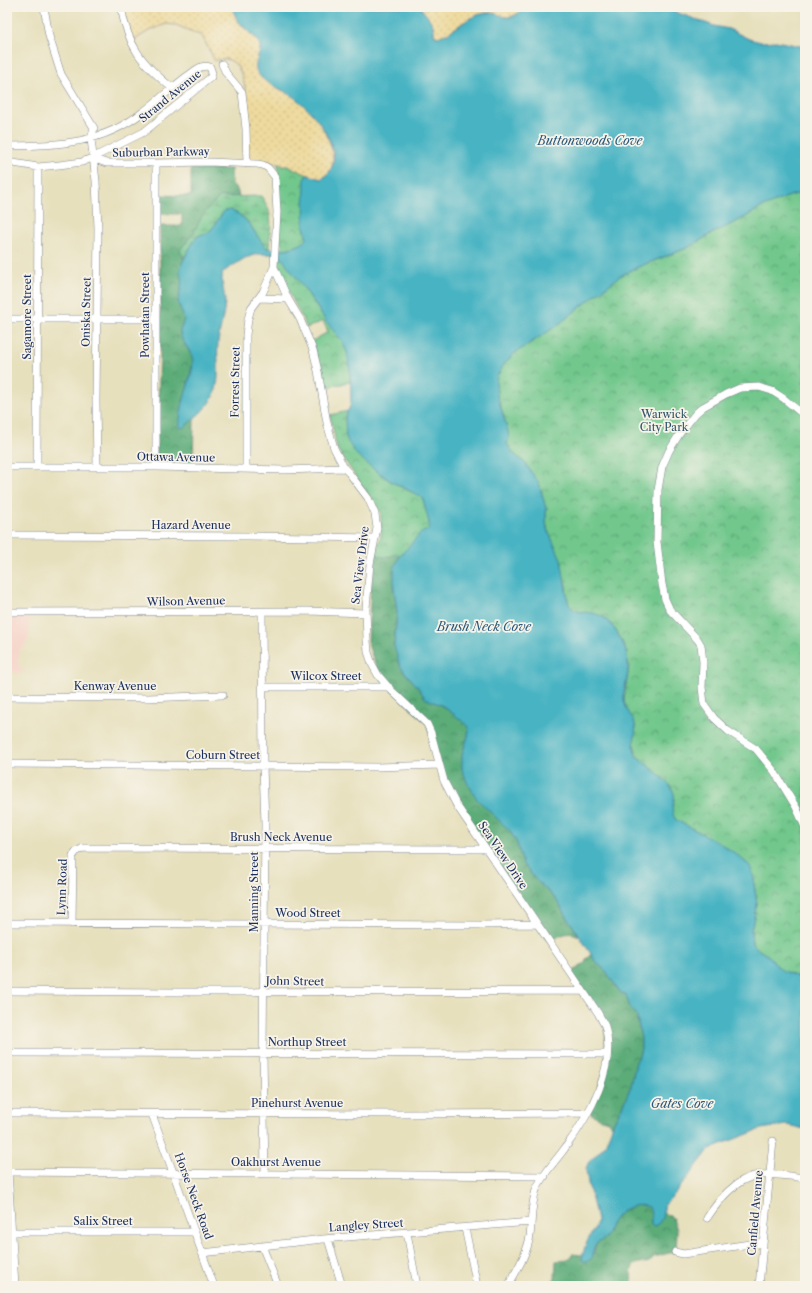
<svg xmlns="http://www.w3.org/2000/svg" width="812" height="1293" font-family="'Libre Caslon Text',serif">
  <style>
    .built { fill: #f7d1c6 }
    .forest { fill: url(#forest-crowns); stroke: #3c6e6b }
    .wetland { fill: url(#wetland-marsh); stroke: #467b75 }
    .sand { fill: url(#sand-dots); stroke: #84847e }
    .park { fill: url(#park-crowns); stroke: #467b75 }
    .water { fill: #46b3c3; stroke: #307190 }
    .lines { fill: none; stroke-linecap: round; stroke-linejoin: round }
    .minor-casing { stroke: #81888e; stroke-width: 8 }
    .tertiary-casing { stroke: #81888e; stroke-width: 10 }
    .minor { stroke: #fff; stroke-width: 7 }
    .tertiary { stroke: #fff; stroke-width: 9 }
    .labels { text-anchor: middle; stroke-width: 3.5; stroke-linejoin: round; paint-order: stroke }
    .street-label { font-size: 11px; fill: #1b2f5e; stroke: #f7f3e8 }
    .park-label { font-size: 11px; fill: #30556a; stroke: #f7f3e8 }
    .water-label { font-size: 12px; font-style: italic; fill: #28577c; stroke: #f7f3e8 }
  </style>
  <defs>
    <pattern id="forest-crowns" width="20" height="18" patternUnits="userSpaceOnUse"><rect width="20" height="18" fill="#5cac78"/><path d="M2 6a3 3 0 1 1 6 0M12 15a3 3 0 1 1 6 0" fill="none" stroke="#4b8c66"/></pattern>
    <pattern id="wetland-marsh" width="20" height="14" patternUnits="userSpaceOnUse"><rect width="20" height="14" fill="#71c78c"/><path d="M1 5h8M5 5V1M11 12h8M15 12V8" fill="none" stroke="#5ca276"/></pattern>
    <pattern id="sand-dots" width="8" height="8" patternUnits="userSpaceOnUse"><rect width="8" height="8" fill="#eeda9e"/><path d="M2 2h.1M6 6h.1" fill="none" stroke="#ccbb8a" stroke-width="1.8" stroke-linecap="round"/></pattern>
    <pattern id="park-crowns" width="20" height="18" patternUnits="userSpaceOnUse"><rect width="20" height="18" fill="#71c78c"/><path d="M2 6a3 3 0 1 1 6 0M12 15a3 3 0 1 1 6 0" fill="none" stroke="#5ca276"/></pattern>
  </defs>
  <rect width="100%" height="100%" fill="#f7f3e8"/>
  <filter id="ink" filterUnits="userSpaceOnUse"><feTurbulence type="fractalNoise" baseFrequency=".025" numOctaves="2"/><feDisplacementMap in="SourceGraphic" scale="8" xChannelSelector="R" yChannelSelector="G"/><feConvolveMatrix kernelMatrix="1 2 1 2 8 2 1 2 1" color-interpolation-filters="sRGB"/></filter>
  <filter id="wash" filterUnits="userSpaceOnUse"><feTurbulence type="fractalNoise" baseFrequency=".012" numOctaves="4" result="noise"/><feDisplacementMap in="SourceGraphic" scale="16" xChannelSelector="R" yChannelSelector="G"/><feGaussianBlur stdDeviation="0.9" result="paint"/><feColorMatrix in="noise" values="0 0 0 0 0 0 0 0 0 0 0 0 0 0 0 0 0 1.4 0 .05"/><feComposite in="paint" operator="in"/></filter>
  <g filter="url(#wash)">
    <rect width="100%" height="100%" fill="#e7e0bd"/>
    <path class="built" d="M7,612l22,1v25l-5,9 -5,2 -1,14 2,6 7,2 -11,3 -2,-3h-7z"/>
    <path class="forest" d="M191,169h40l1,15 5,5 2,7 -19,1 -39,53 3,8 -2,5 -1,27 -3,12 6,17c0,5 -4,9 -4,13 -1,7 12,19 13,30l-9,40 -1,26 13,-12 -2,4 -1,46 -37,-3 4,-109v-128h22v-12h-22v-19l31,1z
      M374,554l9,3 19,-3 -3,3 -5,30 3,26 -3,26 10,33 14,15 7,11 18,8 22,17 4,6 -1,7 -4,13 -2,20 5,13 43,49 7,12 6,21 4,5 9,11 19,18 24,38c-12,-6 -20,0 -30,6l-104,-156 -18,-62 -47,-46 -12,-34 4,-83z
      M591,954l5,8 10,9 8,10 2,6 10,7 4,13 7,10 4,20v12l-2,7 -3,6 -5,24 -8,19 -11,21 -3,-5 -8,-2 -13,-7 18,-44 -1,-41 -34,-54 14,-10 1,-4z
      M637,1205h7l6,2 1,6v12l11,-7 1,-6 10,6 4,12 -1,22c-3,0 -20,4 -22,5 -2,1 -3,4 -5,5 -6,2 -9,-1 -16,4 -2,6 -3,15 2,20h-93v-3l8,-1 5,-3 1,-18 12,-1 4,-6 11,1 -1,5 12,-6c0,-11 5,-13 13,-19 4,-16 15,-27 30,-30z"/>
    <path class="wetland" d="M261,196c14,19 9,31 8,53 -5,-2 -8,-7 -11,-11 -9,-17 -14,-25 -34,-27l-12,18 -5,4 -7,2 -5,4 -11,19 -4,-8 14,-18 10,-19 16,-16z"/>
    <path class="sand" d="M121,7h111c2,7 6,14 11,20 5,5 16,11 17,18 1,4 -1,9 -3,12 7,10 13,22 21,31 4,3 9,4 14,7 5,4 11,9 16,14 15,14 40,57 13,70l-25,-8 -9,-5 -23,-5 -3,1 -16,-1c1,-22 12,-116 -30,-100l-13,-25 -26,-11 -10,-1 -19,8 -14,9z
      M420,7h105c-20,21 -25,1 -46,8 -16,4 -26,18 -41,22l-4,-2c1,-12 -7,-18 -14,-28z"/>
    <path class="park" d="M278,164l9,2 21,9 -1,1 -3,50 3,13 -4,5 -22,6 1,-6 -3,-2v-59z
      M805,193v787l-22,-9 -5,-4 -8,-10 -11,-7 -7,-7 -1,-13 6,-26 -3,-20v-6l-4,-12 -14,-12 -18,-12 -42,-22 -4,-6v-8l2,-7 -1,-7 -16,-19 -21,-18 -2,-13 1,-18 -10,-17 -1,-7 5,-34 -4,-18 -8,-16 -14,-16 -21,-4 -7,-1 -5,-3 -2,-6 -2,-16 -8,-33 -11,-24 -1,-7v-13l-7,-26 -15,-21 -10,-8 -7,-11 2,-6 -6,-24 -8,-24 1,-7 1,-6 8,-13 10,-10 40,-26 65,-51 18,-9 49,-19 24,-14 31,-15 18,-11 32,-13z
      M277,256l5,2 10,11 33,51 17,21 5,11 3,13v17l-26,6 -12,-47 16,-9 -5,-11 -16,7 -21,-42 -9,-22z
      M348,411l-3,6 1,20 35,38 16,10 21,10 5,4 6,23v7l-27,25 -19,3 -9,-3 7,-17v-24l-40,-58 -4,-7 -7,-33z"/>
    <path class="water" d="M232,7h188c7,9 15,16 14,28l4,2c17,-5 29,-21 47,-24 19,-3 20,15 40,-6h137l52,19 15,3 20,10 12,3 15,-1 29,6v146l-13,2 -32,13 -18,11 -31,15 -24,14 -49,19 -18,9 -65,51 -40,26 -10,10 -8,13 -1,6 1,13 11,36 1,6 -2,7 7,10 10,8 15,21 7,26v13l1,7 14,30 7,43c6,15 20,7 33,14 7,3 14,13 18,20 8,14 11,27 8,43 -2,7 -4,14 -3,21 1,10 9,16 11,25 2,10 -4,20 1,30 3,4 8,7 11,10 9,7 21,16 26,26 5,11 -6,16 3,29l42,22 18,12 14,12 4,12v6l3,20 -6,26 1,13 7,7 11,7 8,10 5,4 22,9v149l-18,-4 -26,4 -47,18 -5,3 -35,45 -9,9 -3,14 -3,5 -6,4 -2,-2v-12l-2,-6c-18,-6 -33,5 -40,22 -1,3 -1,5 -3,8 -4,5 -10,4 -12,10 -3,9 3,9 -8,15l-4,-2c1,-8 3,-15 7,-22 3,-6 7,-10 8,-18l-9,-37 -2,-13 2,-7 17,-18 9,-23 9,-17 8,-19 5,-24 3,-6 2,-7v-11l-4,-21 -7,-10 -4,-12 -6,-3 -14,-21 -10,-9 -41,-64 -19,-18 -9,-11 -4,-5 -6,-21 -7,-12 -33,-32 -10,-17 -5,-13v-14l6,-19 1,-7 -4,-6 -22,-17 -18,-8 -7,-11 -9,-10 -9,-11 -6,-20 3,-33 -3,-26v-18l5,-12 22,-24 8,-4v-7l-6,-23 -5,-4 -26,-13 -21,-15 -15,-13 -8,-12 -2,-5 -1,-20 6,-13 -1,-33 -3,-19 -5,-11 -17,-21 -11,-18 -32,-44 -12,-4h-12l-13,4 -22,14c-3,10 2,20 2,30 -1,14 -5,27 -7,40 -2,18 4,38 -5,55 -6,12 -20,22 -30,31l-3,-1c-2,-18 11,-45 13,-64 1,-12 -14,-22 -13,-32 1,-4 3,-7 4,-12l-6,-17 4,-19 -2,-13 2,-7 13,-24 5,-4 7,-2 5,-4 12,-18 6,-1c21,8 23,24 37,38 11,4 33,0 40,-9l-3,-13 1,-49 3,-2 13,4c8,-4 13,-13 13,-22 -1,-22 -25,-50 -42,-61 -9,-7 -30,-13 -35,-24 -5,-10 7,-20 2,-29 -1,-4 -5,-7 -8,-9 -9,-8 -16,-15 -19,-27z"/>
  </g>
  <g filter="url(#ink)">
    <g class="lines">
      <g class="minor-casing">
        <path id="minor" d="M44,7l5,29 12,38 33,54 -3,11 5,42 2,47 -2,173 1,66
          M121,7c7,39 20,56 51,81
          M222,64l4,9 16,19 4,37 1,35
          M7,146c51,-1 94,-1 136,-34 15,-11 28,-24 43,-35 5,-3 10,-8 15,-10 4,-1 6,-1 9,0l2,6 -1,4 -67,55 -52,26 -10,4 -23,3 -21,2 -31,-5
          M92,158l14,5h50l53,-1 48,2 6,1 5,3 7,9 2,35 -3,55 14,32 12,20 13,31 5,21 9,52 7,25 10,20 5,5 19,25 7,16 2,14 -7,36 -4,44 1,32 1,12 4,12 6,11 13,15 36,34 4,9 13,48 13,25 141,207c2,4 5,9 7,13 12,41 -16,90 -40,122 -9,13 -23,26 -29,42 -5,15 -4,31 -6,46 -3,18 -13,34 -22,50
          M156,163v304
          M259,298l29,1
          M7,319h148
          M805,416l-22,-18 -11,-7 -13,-4 -19,1 -14,6 -23,13 -7,6 -16,20 -11,18 -7,16 -4,23 -1,52 5,42 3,15 5,11 28,30 3,5 2,17 -1,25 2,17 10,14 14,13 28,18 18,22 22,36 9,20
          M7,467h149l129,3 59,-2
          M37,467l1,-300
          M246,469v-134l2,-16 3,-11 12,-16 11,-25
          M7,535l242,1 126,2
          M7,612l301,-1 58,2
          M262,612l1,154 2,58 -2,229 2,120
          M263,687h126
          M7,697l141,1 75,-3
          M7,764l370,3 62,-2
          M7,923l475,2 54,-1
          M72,924l1,-68 3,-4 7,-4 403,1
          M7,991l172,1 404,-1
          M7,1053l600,1
          M7,1113l395,1 185,-1
          M152,1114l62,172
          M7,1172c179,0 358,1 538,4
          M707,1218c12,-18 28,-39 51,-43 15,-2 32,1 47,3
          M465,1228l12,58
          M11,1232h184
          M407,1233l10,53
          M328,1239l14,47
          M262,1246l16,40
          M675,1252l8,2 80,-12
          M202,1253l121,-14 208,-17
          M759,1286l14,-145"/>
      </g>
      <g class="tertiary-casing">
        <path id="tertiary" d="M7,1171l7,115"/>
      </g>
      <use href="#minor" class="minor"/>
      <use href="#tertiary" class="tertiary"/>
    </g>
  </g>
  <g class="labels">
    <g class="street-label">
      <text transform="translate(170 96) rotate(-39)" y="4">Strand Avenue</text>
      <text transform="translate(161 152) rotate(-1)" y="4">Suburban Parkway</text>
      <text transform="translate(86 312) rotate(-89)" y="4">Oniska Street</text>
      <text transform="translate(145 315) rotate(-90)" y="4">Powhatan Street</text>
      <text transform="translate(27 317) rotate(-90)" y="4">Sagamore Street</text>
      <text transform="translate(235 382) rotate(-89)" y="4">Forrest Street</text>
      <text transform="translate(176 457) rotate(1)" y="4">Ottawa Avenue</text>
      <text x="191" y="529">Hazard Avenue</text>
      <text transform="translate(360 565) rotate(-83)" y="4">Sea View Drive</text>
      <text transform="translate(186 601) rotate(-1)" y="4">Wilson Avenue</text>
      <text x="326" y="680">Wilcox Street</text>
      <text x="115" y="690">Kenway Avenue</text>
      <text x="223" y="759">Coburn Street</text>
      <text x="281" y="841">Brush Neck Avenue</text>
      <text transform="translate(503 855) rotate(56)" y="4">Sea View Drive</text>
      <text transform="translate(62 887) rotate(-88)" y="4">Lynn Road</text>
      <text transform="translate(254 892) rotate(-90)" y="4">Manning Street</text>
      <text x="308" y="917">Wood Street</text>
      <text transform="translate(295 981) rotate(1)" y="4">John Street</text>
      <text x="307" y="1046">Northup Street</text>
      <text x="297" y="1107">Pinehurst Avenue</text>
      <text x="276" y="1166">Oakhurst Avenue</text>
      <text transform="translate(194 1196) rotate(70)" y="4">Horse Neck Road</text>
      <text transform="translate(755 1213) rotate(-85)" y="4">Canfield Avenue</text>
      <text x="103" y="1225">Salix Street</text>
      <text transform="translate(366 1225) rotate(-4)" y="4">Langley Street</text>
    </g>
    <g class="park-label">
      <text x="664" y="418">Warwick<tspan x="664" dy="13">City Park</tspan></text>
    </g>
    <g class="water-label">
      <text x="590" y="145">Buttonwoods Cove</text>
      <text x="484" y="631">Brush Neck Cove</text>
      <text x="682" y="1108">Gates Cove</text>
    </g>
  </g>
  <rect width="812" height="1293" fill="none" stroke="#f7f3e8" stroke-width="24"/>
</svg>
